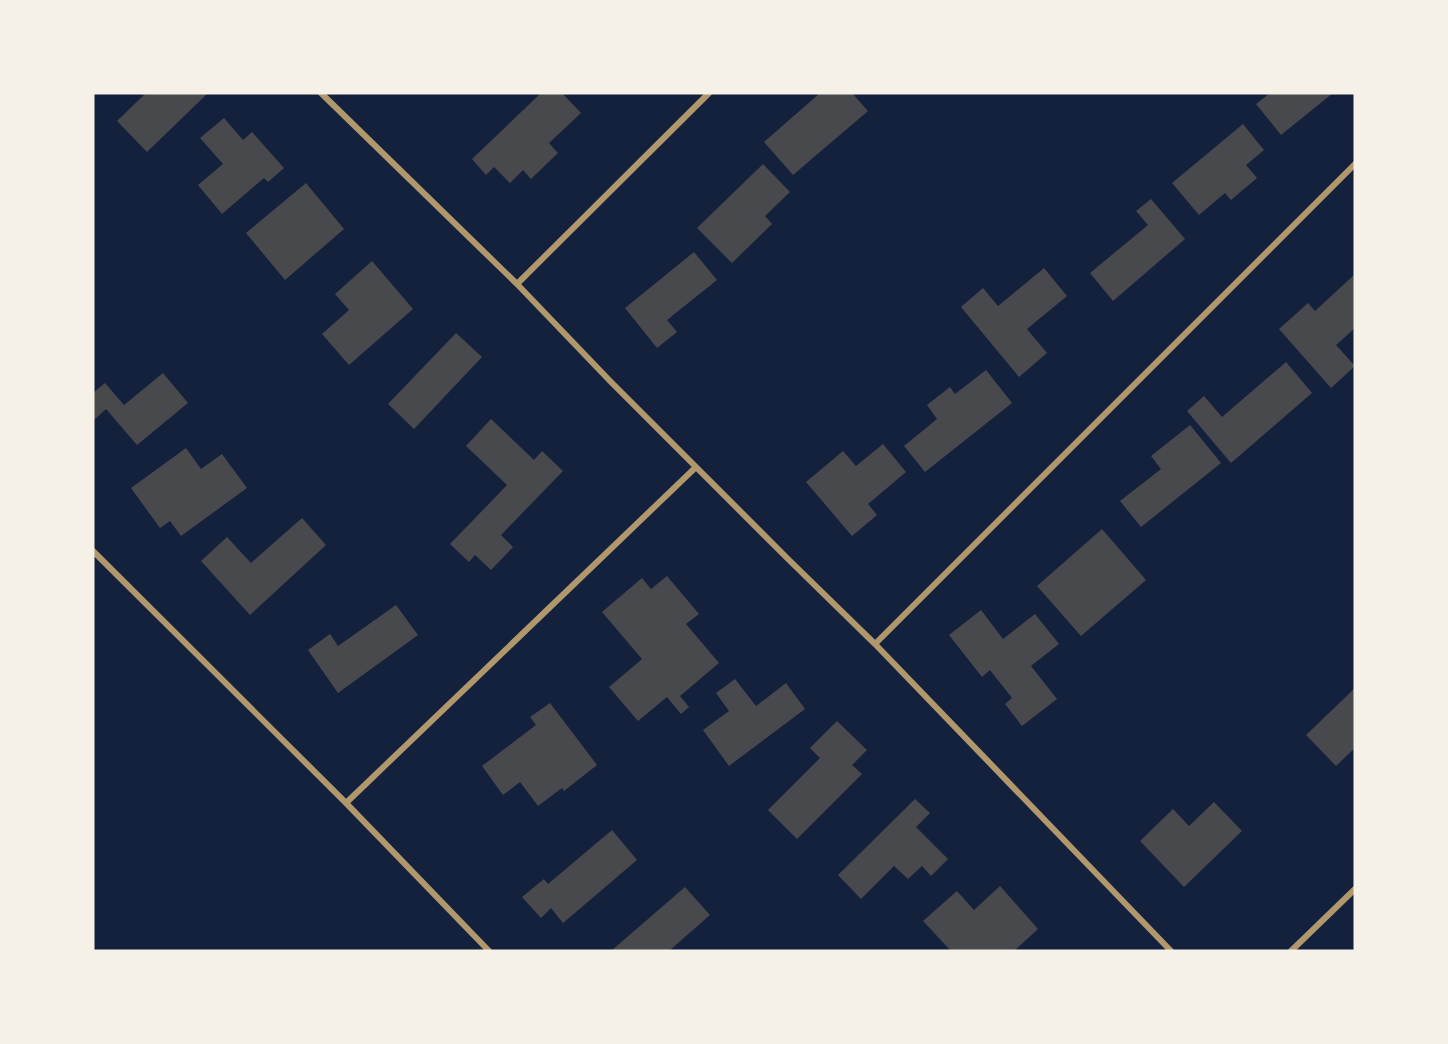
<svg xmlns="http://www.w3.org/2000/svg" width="1448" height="1044" font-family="'Titillium Web',sans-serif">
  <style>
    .building { fill: #48494c }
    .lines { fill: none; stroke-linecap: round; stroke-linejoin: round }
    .minor { stroke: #b1986c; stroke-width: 6 }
  </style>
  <rect width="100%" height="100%" fill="#14213d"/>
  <path class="building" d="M146,93h62l-61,59 -30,-31z
    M541,93h21l19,20 -32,30 9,10 -27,26 -8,-9 -13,13 -16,-16 -8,8 -14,-16z
    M820,93h32l16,18 -75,64 -29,-33z
    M1270,93h63l-52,42 -25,-31z
    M224,118l19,22 9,-8 32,36 -16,14 -4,-4 -42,36 -24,-29 25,-21 -23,-26z
    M1243,124l21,26 -18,15 11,13 -26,22 -6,-7 -26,22 -27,-32z
    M763,164l27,28 -25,24 7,8 -40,39 -35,-35z
    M306,183l38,46 -59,51 -39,-47z
    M1151,199l34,40 -72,62 -23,-28 58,-48 -12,-14z
    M694,252l23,28 -50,40 10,12 -20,16 -32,-40z
    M372,261l41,48 -64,56 -27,-31 27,-24 -14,-16z
    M1044,268l23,28 -40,33 20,24 -28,24 -58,-70 22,-19 15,18z
    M1355,274v54l-19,17 19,21 -24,22 -52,-59 29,-26 7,8z
    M456,333l26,24 -68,72 -26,-25z
    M1286,362l26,31 -81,70 -44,-52 17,-15 18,21z
    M986,370l26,33 -87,69 -21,-26 33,-27 -10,-14 23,-18 5,7z
    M163,373l25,30 -51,42 -31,-36 -13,12v-28l12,-10 19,22z
    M491,419l43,41 8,-9 21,20 -62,64 12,12 -22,23 -16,-15 -6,7 -19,-18 57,-59 -41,-39z
    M1190,425l31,38 -80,64 -21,-26 41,-32 -10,-13z
    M883,444l23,28 -38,32 9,11 -25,21 -46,-54 37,-31 13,15z
    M186,448l15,21 21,-15 25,34 -66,48 -11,-15 -10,7 -29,-40z
    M302,518l24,27 -76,70 -49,-54 26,-24 24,26z
    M1102,529l44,51 -65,56 -44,-50z
    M667,576l32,38 -13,10 33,39 -39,33 9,11 -8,7 -14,-17 -29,24 -29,-34 33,-28 -40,-47 40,-34 9,11z
    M396,605l22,30 -80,58 -30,-43 22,-16 8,12z
    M981,610l22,29 32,-25 24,30 -28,22 26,33 -35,27 -17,-22 7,-6 -22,-28 -8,7 -33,-42z
    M735,679l21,27 30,-23 19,26 -76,57 -26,-36 26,-19 -13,-18z
    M1355,688v60l-19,18 -30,-31z
    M550,703l47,62 -33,26 -2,-3 -24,18 -18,-24 -17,13 -21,-29 54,-41 -6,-8z
    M837,721l30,29 -15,15 10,9 -65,65 -29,-29 52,-52 -10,-10z
    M915,799l15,14 -14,14 32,32 -17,17 -9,-10 -14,13 -14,-13 -33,33 -23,-24z
    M1214,802l28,29 -58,56 -44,-46 33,-32 16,17z
    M612,830l25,30 -74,63 -12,-15 -10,10 -19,-21 22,-18 4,5z
    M1000,886l38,43 -24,22h-63l-28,-30 34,-30 17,19z
    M685,887l25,28 -41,36h-58z"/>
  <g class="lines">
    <path class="minor" d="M321,93l196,191 94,98 177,177 87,85 296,307
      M517,284l192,-191
      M93,551l253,252 143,148
      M875,644l480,-480
      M346,803l350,-336
      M1291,951l64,-62"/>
  </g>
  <rect width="1448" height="1044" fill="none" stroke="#f6f1e7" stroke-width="189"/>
</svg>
